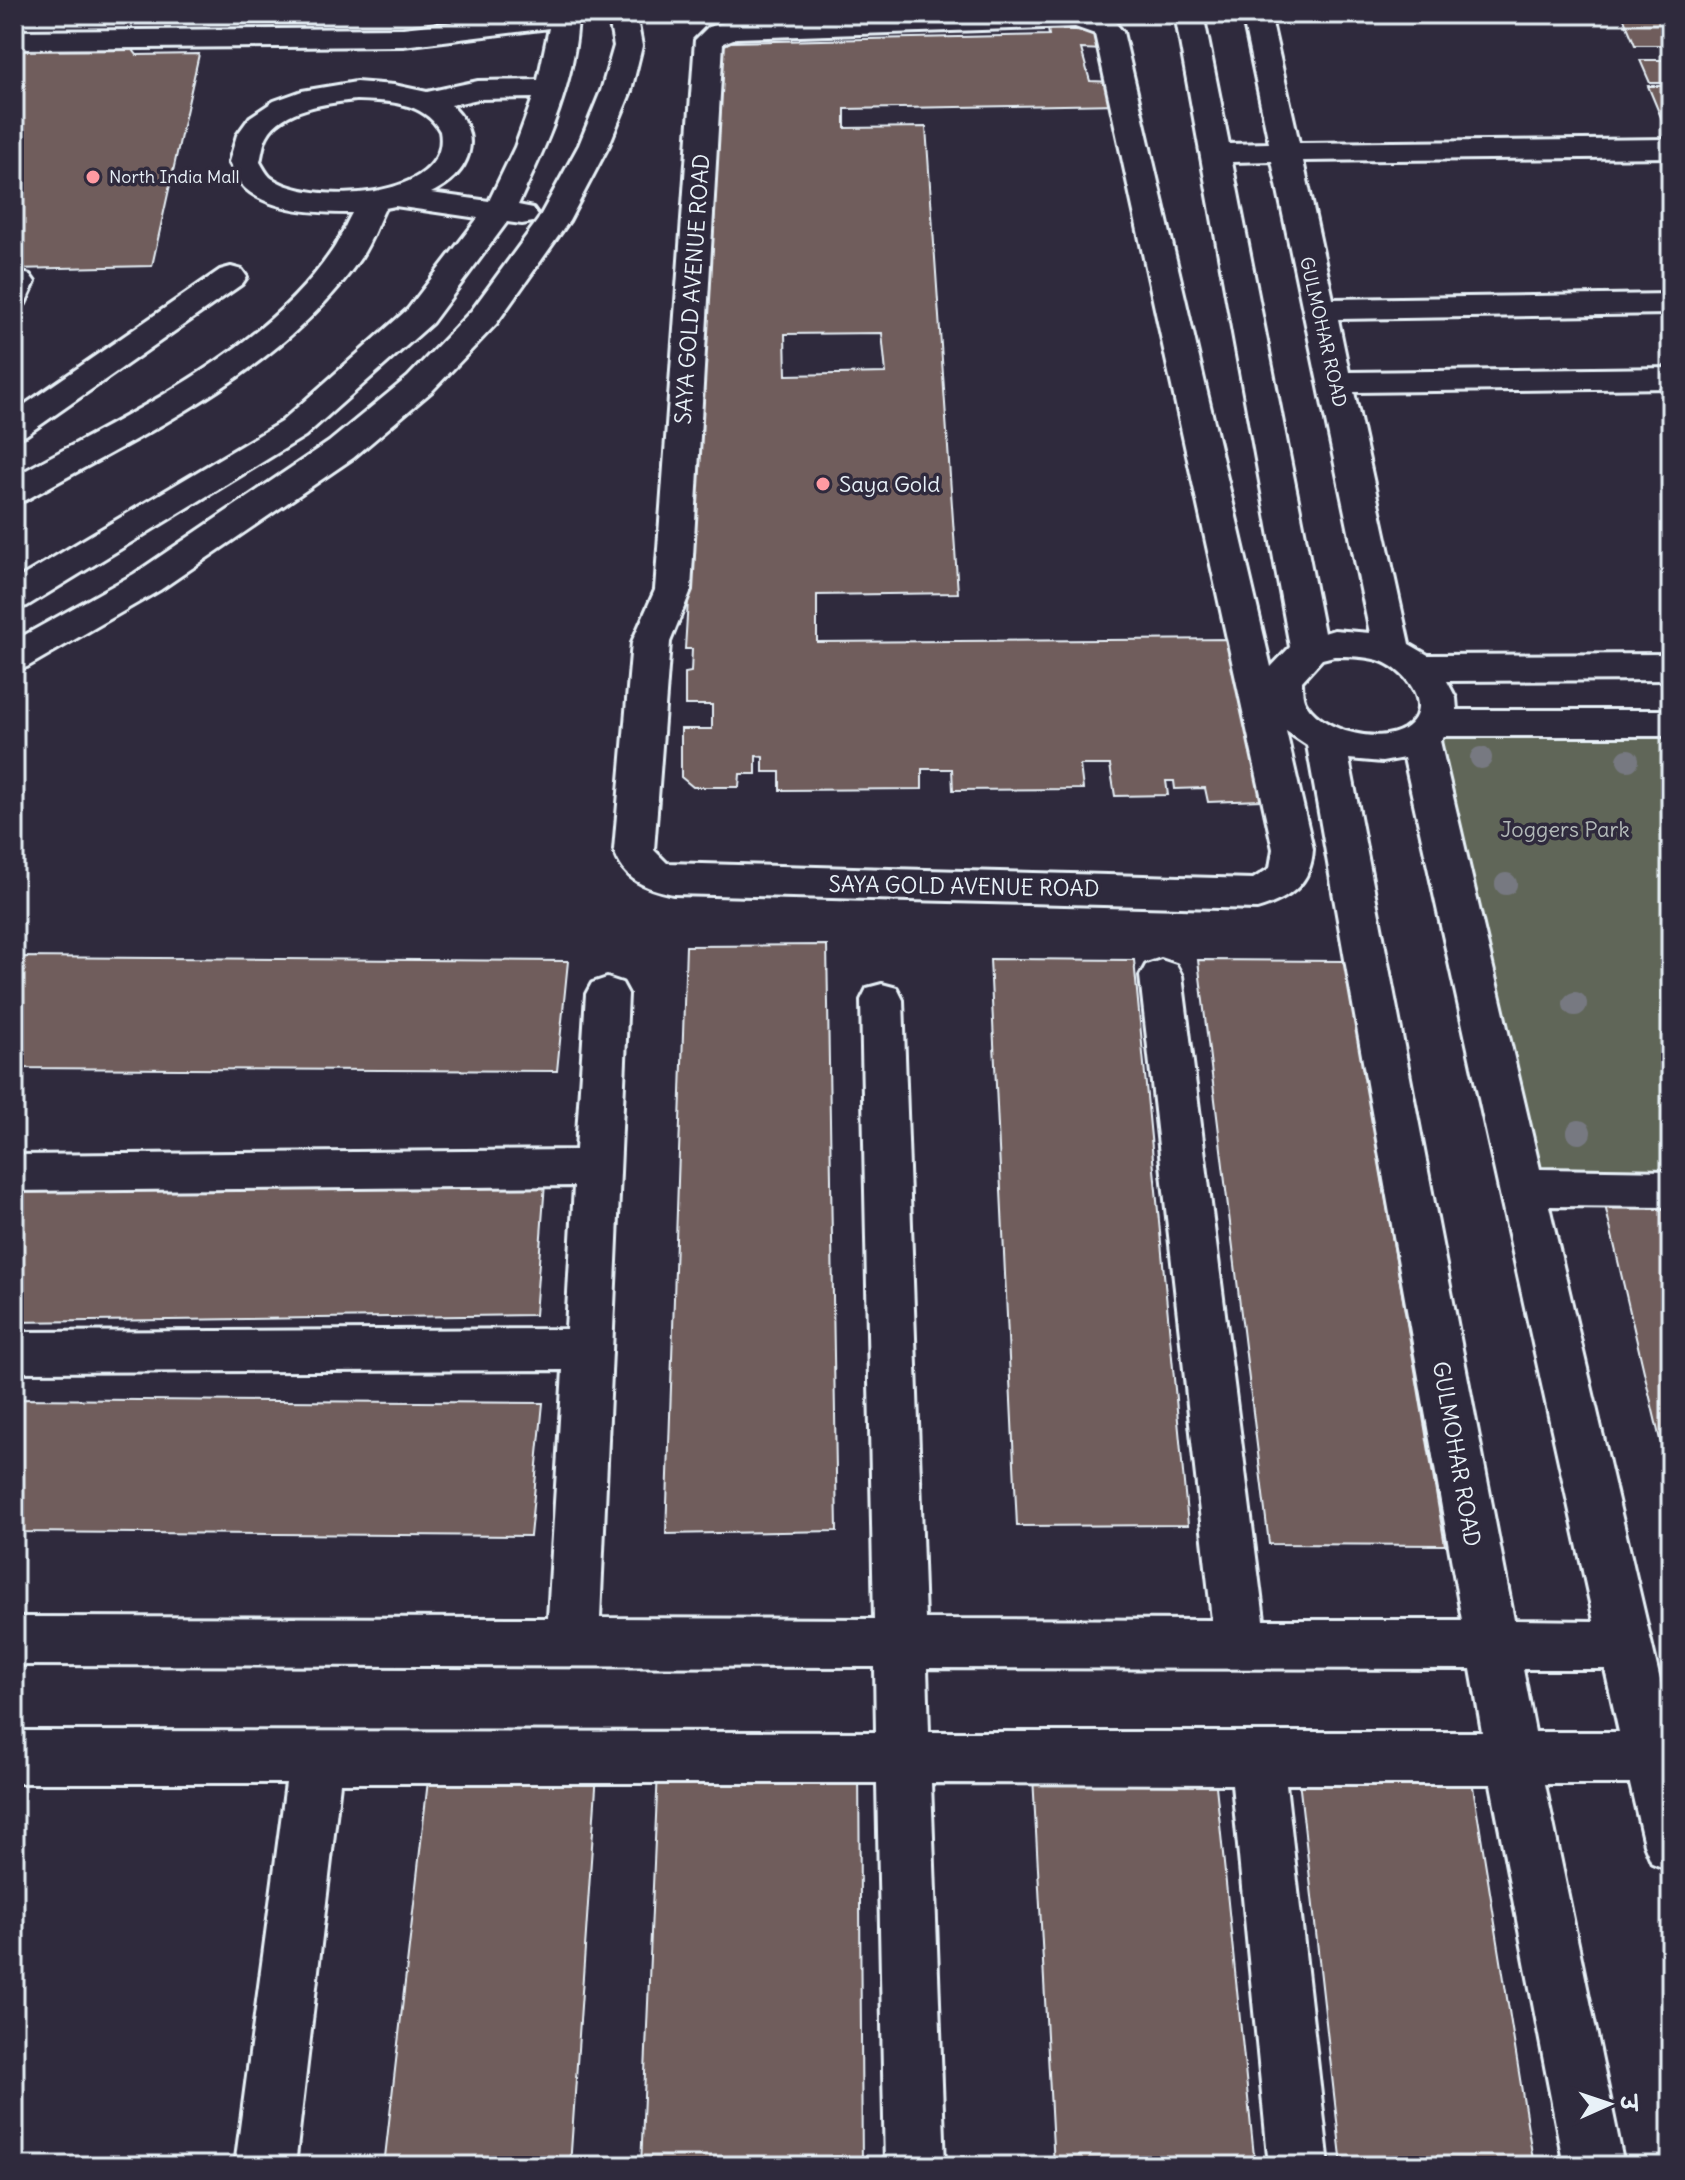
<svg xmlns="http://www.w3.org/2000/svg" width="1685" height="2180" font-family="Delius,'Playpen Sans Deva',sans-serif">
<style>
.green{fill:#606658;stroke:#a4aca8;stroke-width:2}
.building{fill:#6f5d5c;stroke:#e8f1f8;stroke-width:2;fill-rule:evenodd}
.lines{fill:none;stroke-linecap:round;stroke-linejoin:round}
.minor-casing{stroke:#e8f1f8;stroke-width:6}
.minor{fill:#2f2a3d;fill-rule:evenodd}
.tree{fill:#777981}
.poi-dot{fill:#ff9aa2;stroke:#2f2a3d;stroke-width:3}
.labels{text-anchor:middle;stroke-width:7;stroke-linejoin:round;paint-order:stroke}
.far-poi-label{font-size:18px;fill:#e8f1f8;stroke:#2f2a3d;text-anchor:start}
.far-street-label{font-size:18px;fill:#e8f1f8;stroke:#2f2a3d}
.street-label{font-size:22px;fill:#e8f1f8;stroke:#2f2a3d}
.poi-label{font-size:22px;fill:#e8f1f8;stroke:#2f2a3d;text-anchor:start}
.park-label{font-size:22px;fill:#b2b9b8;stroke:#2f2a3d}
</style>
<rect width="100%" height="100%" fill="#2f2a3d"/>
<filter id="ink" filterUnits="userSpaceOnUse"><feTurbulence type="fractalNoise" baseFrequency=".0125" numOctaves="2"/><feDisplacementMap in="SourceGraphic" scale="16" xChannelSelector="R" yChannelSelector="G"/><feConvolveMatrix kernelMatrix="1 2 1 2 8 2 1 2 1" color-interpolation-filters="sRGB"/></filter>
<g filter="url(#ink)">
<polygon class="green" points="1433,723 1671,723 1671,1189 1538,1188"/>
<g class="building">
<polygon points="1622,14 1671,14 1671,45 1635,45"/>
<path d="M 1048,29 L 1099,31 L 1106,50 L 1081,49 L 1090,81 L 1114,82 L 1120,104 L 845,109 L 845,128 L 926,127 L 958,593 L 817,595 L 817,642 L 1236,639 L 1267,788 L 1261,800 L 1208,802 L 1205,788 L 1175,789 L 1174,781 L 1166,781 L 1168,795 L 1115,796 L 1110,765 L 1080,765 L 1083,789 L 953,790 L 952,769 L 922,769 L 922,789 L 780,790 L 780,772 L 763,772 L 763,757 L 756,756 L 756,774 L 740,774 L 739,787 L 693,787 L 681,777 L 681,729 L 712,729 L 712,705 L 685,705 L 685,673 L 691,672 L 692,649 L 685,649 L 722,47 L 730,42 L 1049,35 ZM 882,333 L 886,373 L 786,375 L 785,334 Z"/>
<polygon points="130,46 137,55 199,54 152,266 14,269 14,48"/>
<polygon points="1640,60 1671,60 1671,83 1650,83"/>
<polygon points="1648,86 1671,86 1671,122 1663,122"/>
<polygon points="827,945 837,1531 666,1534 686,946"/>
<polygon points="14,957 568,961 557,1071 14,1068"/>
<polygon points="990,959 1134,960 1188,1525 1017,1526"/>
<polygon points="1198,960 1345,961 1445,1545 1269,1544"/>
<polygon points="545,1183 535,1315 14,1322 14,1190"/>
<polygon points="1604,1201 1671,1201 1671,1487"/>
<polygon points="14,1399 543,1403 530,1536 14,1532"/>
<polygon points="859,1769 862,2166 641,2166 658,1770"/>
<polygon points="1298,1771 1471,1774 1534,2166 1342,2166"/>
<polygon points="429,1772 597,1773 570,2166 384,2166"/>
<polygon points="1033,1776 1215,1776 1255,2166 1054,2166"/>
</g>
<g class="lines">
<defs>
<g id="minor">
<path d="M 525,14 L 578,14 C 576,82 546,145 518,205 L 533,208 L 538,215 L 533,222 L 522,224 L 507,222 L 432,323 L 305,436 L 27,606 L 14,609 L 14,581 L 281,422 L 408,309 L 478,218 L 395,206 L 385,208 C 377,224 371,242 361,257 C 284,371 142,434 26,500 L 14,503 L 14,477 C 122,416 261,356 332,251 C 340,240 345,225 352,213 C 319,213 273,212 246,189 C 239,183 234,170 229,162 L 237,135 L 250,117 L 274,101 L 302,91 L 356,82 L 394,85 L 427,92 L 478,81 L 538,80 L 549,28 L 403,46 L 14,49 L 14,31 L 403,28 ZM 533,98 L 515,147 L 489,201 L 431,193 C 470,174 485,137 451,105 L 478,99 ZM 356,100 C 386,101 424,101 440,131 C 453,200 309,207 270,177 C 266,173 263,167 260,162 C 262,154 263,143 267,136 C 282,108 328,103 356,100 Z"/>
<polygon points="608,14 636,14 642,46 631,91 609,145 569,221 496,324 432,391 353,458 160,590 27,667 14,671 14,641 134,574 329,442 408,377 472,310 538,220 579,145 601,91 614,46"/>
<path d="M 936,14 L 1094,14 L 1113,20 L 1123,32 L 1271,667 L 1290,647 L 1175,14 L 1203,14 L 1229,144 L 1269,143 L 1242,14 L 1270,14 L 1299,143 L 1671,139 L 1671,157 L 1303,161 L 1333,299 L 1671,294 L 1671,314 L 1338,319 L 1349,372 L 1671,368 L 1671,388 L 1354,392 L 1409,644 L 1428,655 L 1671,654 L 1671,680 L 1447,681 L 1456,698 L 1457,710 L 1671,710 L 1671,736 L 1444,736 L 1440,741 L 1540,1169 L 1671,1171 L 1671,1207 L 1549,1206 L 1671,1727 L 1671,1871 L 1652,1863 L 1644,1844 L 1630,1784 L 1545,1784 L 1624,2166 L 1564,2166 L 1491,1784 L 1286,1784 L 1329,2166 L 1269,2166 L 1232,1784 L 931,1783 L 945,2166 L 885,2166 L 877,1783 L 340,1783 L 295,2166 L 235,2166 L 286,1783 L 14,1783 L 14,1731 L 876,1732 L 875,1667 L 14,1665 L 14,1617 L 548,1618 L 563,1370 L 14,1372 L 14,1332 L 566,1329 L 574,1186 L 14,1191 L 14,1155 L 576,1150 L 586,994 L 592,983 L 607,978 L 622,983 L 628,994 L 600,1618 L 874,1619 L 861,1000 L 867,988 L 882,984 L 897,988 L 903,1000 L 925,1619 L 1212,1620 L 1140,976 L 1146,965 L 1161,960 L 1176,965 L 1182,976 L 1264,1620 L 1462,1620 L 1307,745 L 1286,731 L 1313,849 C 1311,885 1289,899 1257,909 L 673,894 C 644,888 624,880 614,850 L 632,642 L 655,590 L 695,40 L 708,27 L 736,20 ZM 1075,27 L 1095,34 L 1273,849 L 1270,868 L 1253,879 L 667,863 L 654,850 L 670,642 L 691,590 L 723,43 L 736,38 ZM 1272,161 L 1370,633 L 1334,630 L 1324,633 L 1232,162 ZM 1334,656 C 1348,656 1364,656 1378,660 C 1405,668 1437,708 1404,729 C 1377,745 1324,731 1307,705 C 1302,699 1302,689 1302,681 L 1322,659 ZM 1404,758 L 1594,1621 L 1514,1620 L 1349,759 L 1382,762 ZM 927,1668 L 1471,1669 L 1482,1732 L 929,1732 ZM 1523,1669 L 1605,1669 L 1619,1732 L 1535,1732 Z"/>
<polygon points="231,267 242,270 247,277 242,284 26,435 14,439 14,412 220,270"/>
<polygon points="19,272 30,275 35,282 25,304 14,307 14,274"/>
</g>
</defs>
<use href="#minor" class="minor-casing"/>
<use href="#minor" class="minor"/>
</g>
<g class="tree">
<circle cx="1481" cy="758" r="11"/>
<circle cx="1628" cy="760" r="11"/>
<circle cx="1506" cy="884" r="11"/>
<circle cx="1575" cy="1004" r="12"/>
<circle cx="1579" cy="1132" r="12"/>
</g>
</g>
<g class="poi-dot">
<circle cx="93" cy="177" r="8"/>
<circle cx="823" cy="484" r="8"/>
</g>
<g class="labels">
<g class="far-poi-label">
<text x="109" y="183">North India Mall</text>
</g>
<g class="far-street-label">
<text transform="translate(1323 332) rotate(77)" y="6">GULMOHAR ROAD</text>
</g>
<g class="street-label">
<text transform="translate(692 289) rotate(-86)" y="8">SAYA GOLD AVENUE ROAD</text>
<text transform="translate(964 886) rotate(1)" y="8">SAYA GOLD AVENUE ROAD</text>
<text transform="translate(1457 1454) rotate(80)" y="8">GULMOHAR ROAD</text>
</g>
<g class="poi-label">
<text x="839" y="492">Saya Gold</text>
</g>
<g class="park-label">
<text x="1565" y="837">Joggers Park</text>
</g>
</g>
<rect width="1685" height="2180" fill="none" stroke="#2f2a3d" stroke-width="48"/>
<rect x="24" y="24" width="1637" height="2132" fill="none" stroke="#e8f1f8" stroke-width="3" filter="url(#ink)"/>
<g transform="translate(1609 2104) rotate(87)" stroke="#2f2a3d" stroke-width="6" paint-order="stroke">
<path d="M0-6L14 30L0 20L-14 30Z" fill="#e8f1f8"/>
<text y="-12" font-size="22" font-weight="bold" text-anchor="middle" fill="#e8f1f8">उ</text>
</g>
</svg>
